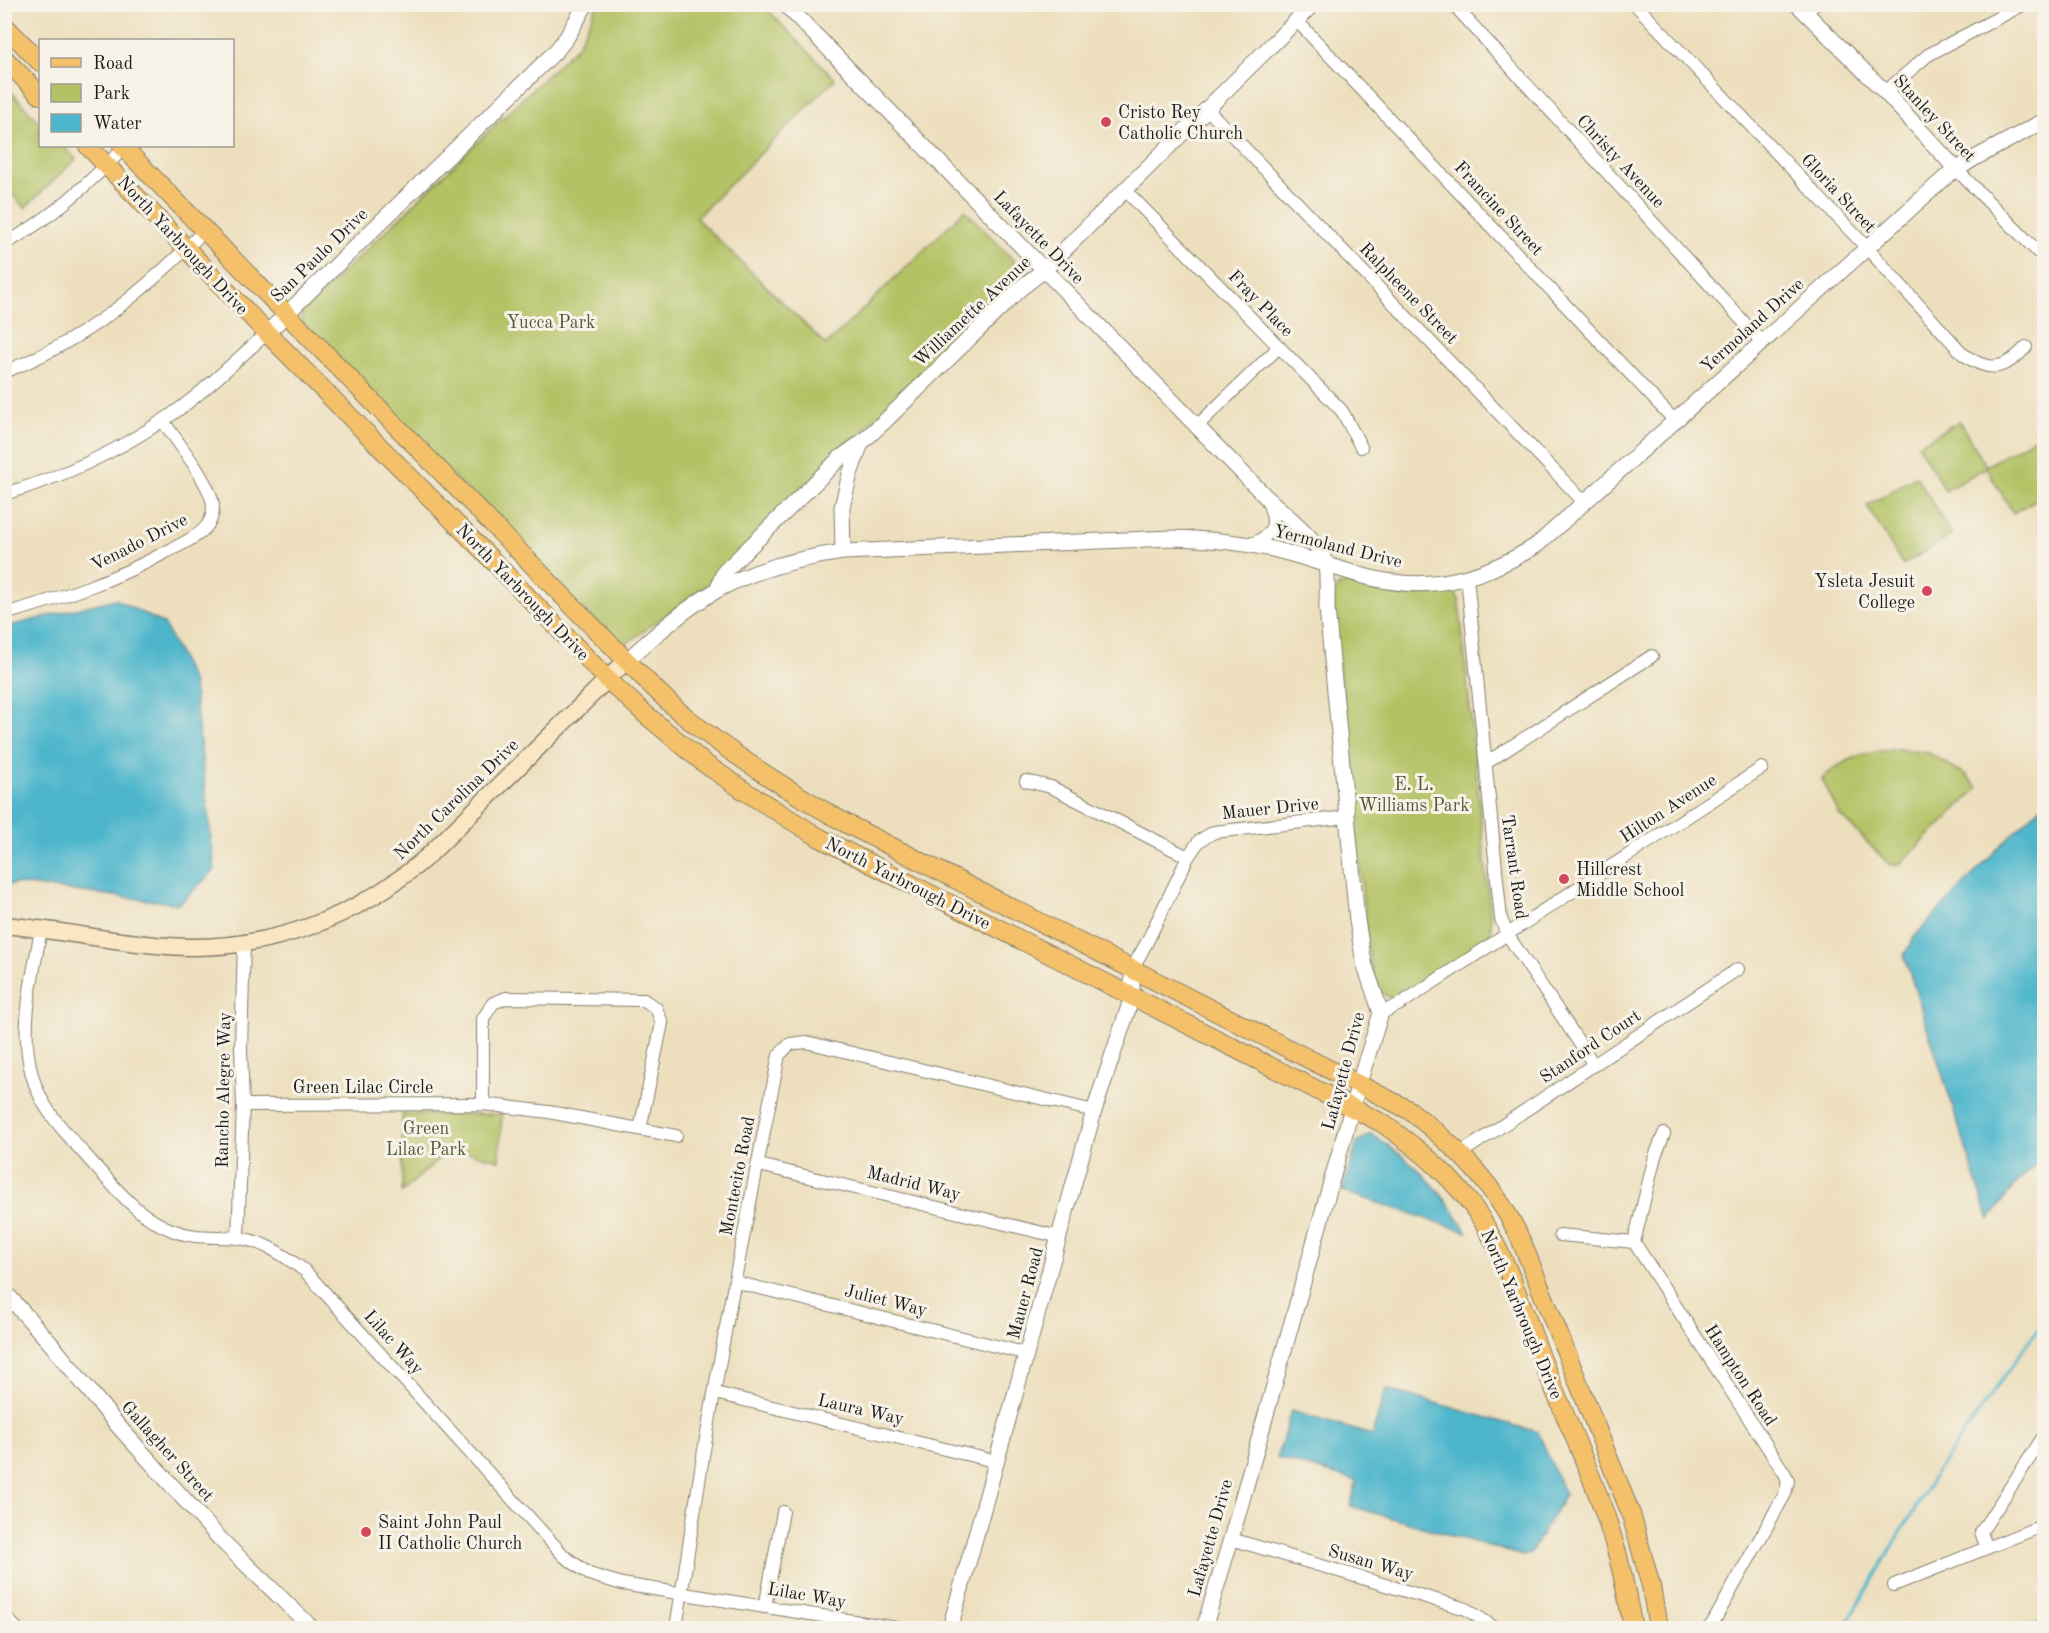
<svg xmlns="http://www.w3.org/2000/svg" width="2049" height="1633" font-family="'Old Standard TT',serif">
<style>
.green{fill:#b3c265;stroke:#686f40;stroke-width:1.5}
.water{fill:#4eb6cc;stroke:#356974;stroke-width:1.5}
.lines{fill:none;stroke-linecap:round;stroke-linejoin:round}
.stream{stroke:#4eb6cc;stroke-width:3}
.minor-casing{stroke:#847e6c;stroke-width:14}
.tertiary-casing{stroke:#847e6c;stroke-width:17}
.secondary-casing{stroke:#847e6c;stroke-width:19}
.primary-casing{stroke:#847e6c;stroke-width:20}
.minor{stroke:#fff;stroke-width:12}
.tertiary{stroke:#fff;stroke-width:15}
.secondary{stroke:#fbe6c3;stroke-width:16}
.primary{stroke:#f4c16a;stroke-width:18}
.poi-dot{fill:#d1495b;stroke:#f7f3e8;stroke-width:2}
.labels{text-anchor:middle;stroke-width:6;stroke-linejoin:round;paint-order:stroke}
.poi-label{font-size:18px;fill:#1c1c1c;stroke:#f7f3e8;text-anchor:start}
.street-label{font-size:18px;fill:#1c1c1c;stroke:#f7f3e8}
.park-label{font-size:18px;fill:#515636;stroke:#f7f3e8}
</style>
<rect width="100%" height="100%" fill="#f7f3e8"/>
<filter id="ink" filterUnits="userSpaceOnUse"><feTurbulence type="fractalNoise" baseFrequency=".0167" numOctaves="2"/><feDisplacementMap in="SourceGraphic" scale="12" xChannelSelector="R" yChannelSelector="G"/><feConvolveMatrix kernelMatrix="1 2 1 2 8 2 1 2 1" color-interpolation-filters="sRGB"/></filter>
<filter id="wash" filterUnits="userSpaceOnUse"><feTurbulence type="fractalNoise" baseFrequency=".008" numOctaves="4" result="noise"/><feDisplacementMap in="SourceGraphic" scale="24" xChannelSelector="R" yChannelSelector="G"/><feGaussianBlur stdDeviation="1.35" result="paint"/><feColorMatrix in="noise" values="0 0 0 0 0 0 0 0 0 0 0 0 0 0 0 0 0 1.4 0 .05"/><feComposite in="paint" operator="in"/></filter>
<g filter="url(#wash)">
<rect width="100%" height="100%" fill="#eddfbd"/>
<g class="green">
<polygon points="597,5 763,5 835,79 696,218 826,345 965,210 1024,271 712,581 627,643 615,642 303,323 301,313 576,47 585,31"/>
<polygon points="5,85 40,123 40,146 63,146 76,159 25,208 11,193 5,199"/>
<polygon points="1959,421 1986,466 2044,432 2044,495 2013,513 1986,467 1945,491 1918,445"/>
<polygon points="1916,476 1952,535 1903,565 1867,506"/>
<path d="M 1348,583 C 1370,591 1397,597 1421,595 C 1430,594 1440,591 1449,592 C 1454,592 1457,595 1459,600 L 1491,920 L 1491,937 L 1394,1000 L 1383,994 L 1373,975 L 1368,948 L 1332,597 L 1338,586 Z"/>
<path d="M 1898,749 L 1929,753 L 1966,775 L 1978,788 L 1899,865 L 1890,865 L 1839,814 L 1822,779 C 1842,758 1870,751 1898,749 Z"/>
<polygon points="402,1114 502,1114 499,1160 451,1148 402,1192"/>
</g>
<g class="water">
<polygon points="115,599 164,624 193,683 215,870 179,904 19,884 5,885 5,627"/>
<polygon points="2044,804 2044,1156 2014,1186 1989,1220 1904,955 1915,936 2003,843"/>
<path d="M 1371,1134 C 1417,1164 1438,1185 1467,1232 L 1342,1191 L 1357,1143 Z"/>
<polygon points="1386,1389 1538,1432 1565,1495 1530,1554 1523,1556 1350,1506 1357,1481 1277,1458 1291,1411 1372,1435"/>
</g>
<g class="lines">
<g class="stream">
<polyline points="1844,1628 1938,1470 2044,1320"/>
<polyline points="2025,1628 2044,1621"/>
</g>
</g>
</g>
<g filter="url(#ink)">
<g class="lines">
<defs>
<g id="minor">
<polyline points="1453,4 1762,342"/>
<path d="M 1635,4 L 1867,248 L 1963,354 C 1989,373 2005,370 2026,347"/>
<polyline points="1806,13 1815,4"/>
<polyline points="1297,21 1675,421"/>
<polyline points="1885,92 1928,55 2024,4"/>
<polyline points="1207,109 1584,502"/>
<polyline points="1956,169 2037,251 2044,256"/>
<polyline points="1125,190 1342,411 1361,447"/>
<path d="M 4,244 C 51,219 89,183 126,146"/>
<path d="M 4,372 C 86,340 143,292 204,231"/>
<polyline points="1197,426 1279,347"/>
<path d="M 4,494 C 59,478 114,453 162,421 C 199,397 233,363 267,333"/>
<path d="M 1251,544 C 1277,534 1277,521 1266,498"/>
<polyline points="1467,577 1501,919 1507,934 1594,1065"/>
<path d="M 4,614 C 61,598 115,580 166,552 C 178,546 192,540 202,531 C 209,525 213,516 213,507 C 213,486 176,440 163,421"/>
<polyline points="1486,763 1652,656"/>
<polyline points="1026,781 1051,787 1188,857"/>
<path d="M 41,929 C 31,988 12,1052 46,1107 C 60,1129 79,1147 96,1167 C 119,1192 140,1218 172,1230 C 193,1239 214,1236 236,1238 C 262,1240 284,1255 305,1271 L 564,1556 L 589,1574 L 622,1584 L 897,1628"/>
<polyline points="1132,969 1147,942 1188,857 1199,841 1214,832 1347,817"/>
<polyline points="1381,1013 1400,1004 1762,768"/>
<polyline points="483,1104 483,1019 493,1003 506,998 644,1000 656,1008 662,1023 640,1129"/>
<polyline points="243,1105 483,1104 549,1112 676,1136"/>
<polyline points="1664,1134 1655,1156 1634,1242 1785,1474 1788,1481 1785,1494 1710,1628"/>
<polyline points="1461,1153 1738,969"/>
<polyline points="759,1165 1060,1237"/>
<polyline points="1560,1235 1634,1242"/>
<polyline points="238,1238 243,1105 241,1049 244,944"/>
<polyline points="735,1282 1028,1354"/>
<polyline points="715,1393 998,1462"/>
<polyline points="1231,1539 1466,1609 1495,1628"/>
<polyline points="1987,1548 1981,1532 2044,1436"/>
<polyline points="1894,1585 2044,1525"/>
<polyline points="765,1607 783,1512"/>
<polyline points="4,1616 16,1628"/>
<polyline points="676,1628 704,1450 729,1310 779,1055 790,1044 806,1042 1094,1111"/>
</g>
<g id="tertiary">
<path d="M 785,4 L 1266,497 C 1283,513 1321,541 1326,565 C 1328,578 1327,594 1327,608 L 1357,920 L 1364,963 L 1381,1013 L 1359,1083 L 1231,1539 L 1204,1628"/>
<polyline points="1797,4 1885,92 1956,169"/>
<polyline points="267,333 556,51 567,37 586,4"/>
<polyline points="843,552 842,507 850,474 861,443"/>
<polyline points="717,590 724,572 766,531 840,458 861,443 885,421 1021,288 1044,270 1313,4"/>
<path d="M 627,660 C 653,637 688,606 719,589 C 758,568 800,558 843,552 L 1171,538 C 1209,539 1246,542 1284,552 C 1315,560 1345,572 1376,579 C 1435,592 1486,577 1537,545 L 1948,175 L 1973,159 L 2044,121"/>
<polyline points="4,1291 52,1345 119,1427 221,1540 312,1628"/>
<polyline points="950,1628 1094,1111 1132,997 1132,969"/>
</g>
<path id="secondary" d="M 4,925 C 59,930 113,942 168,946 C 265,953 357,919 429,855 L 627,660"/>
<g id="primary">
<polyline points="4,25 40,62"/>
<polyline points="4,58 40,95"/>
<path d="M 88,146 L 267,333 L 496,564 L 607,679 L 645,714 L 704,763 L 746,792 L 820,838 L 1382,1123 C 1421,1150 1457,1180 1482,1220 C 1509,1264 1525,1315 1543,1362 C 1568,1425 1599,1487 1617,1553 C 1624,1578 1628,1603 1633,1628"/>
<path d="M 122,146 L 599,633 C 627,660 653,689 682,714 C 733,756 789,791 847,824 L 1409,1110 C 1457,1147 1499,1188 1523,1245 L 1631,1514 L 1651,1586 L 1658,1628"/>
</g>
</defs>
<use href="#minor" class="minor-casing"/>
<use href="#tertiary" class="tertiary-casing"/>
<use href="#secondary" class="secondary-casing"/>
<use href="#primary" class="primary-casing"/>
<use href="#minor" class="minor"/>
<use href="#tertiary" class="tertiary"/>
<use href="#secondary" class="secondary"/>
<use href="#primary" class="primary"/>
</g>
</g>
<g class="poi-dot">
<circle cx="1106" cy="122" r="6"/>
<circle cx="1927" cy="591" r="6"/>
<circle cx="1564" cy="879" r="6"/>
<circle cx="366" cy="1532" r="6"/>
</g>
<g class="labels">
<g class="poi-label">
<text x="1118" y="118">Cristo Rey<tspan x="1118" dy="21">Catholic Church</tspan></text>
<text x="1915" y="587" text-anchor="end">Ysleta Jesuit<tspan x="1915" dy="21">College</tspan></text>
<text x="1576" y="875">Hillcrest<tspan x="1576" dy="21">Middle School</tspan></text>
<text x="378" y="1528">Saint John Paul<tspan x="378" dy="21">II Catholic Church</tspan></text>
</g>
<g class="street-label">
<text transform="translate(1935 118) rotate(47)" y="6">Stanley Street</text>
<text transform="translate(1621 161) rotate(47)" y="6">Christy Avenue</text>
<text transform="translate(1839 193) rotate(47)" y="6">Gloria Street</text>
<text transform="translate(1499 208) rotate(47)" y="6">Francine Street</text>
<text transform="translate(1039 237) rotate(46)" y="6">Lafayette Drive</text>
<text transform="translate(183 245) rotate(47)" y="6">North Yarbrough Drive</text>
<text transform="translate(319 255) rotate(-44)" y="6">San Paulo Drive</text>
<text transform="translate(1409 293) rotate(46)" y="6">Ralpheene Street</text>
<text transform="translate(1261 303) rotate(46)" y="6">Fray Place</text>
<text transform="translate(972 311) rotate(-43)" y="6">Williamette Avenue</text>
<text transform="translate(1752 325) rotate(-42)" y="6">Yermoland Drive</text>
<text transform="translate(139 542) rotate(-27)" y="6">Venado Drive</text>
<text transform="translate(1338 546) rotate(14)" y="6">Yermoland Drive</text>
<text transform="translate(523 592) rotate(46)" y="6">North Yarbrough Drive</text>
<text transform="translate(456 799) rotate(-44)" y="6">North Carolina Drive</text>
<text transform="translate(1270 808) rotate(-6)" y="6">Mauer Drive</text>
<text transform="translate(1668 808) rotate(-33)" y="6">Hilton Avenue</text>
<text transform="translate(1515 867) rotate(82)" y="6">Tarrant Road</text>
<text transform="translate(908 883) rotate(27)" y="6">North Yarbrough Drive</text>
<text transform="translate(1590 1046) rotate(-34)" y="6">Stanford Court</text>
<text transform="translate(1343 1071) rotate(-75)" y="6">Lafayette Drive</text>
<text x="363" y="1093">Green Lilac Circle</text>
<text transform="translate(223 1090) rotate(-89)" y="6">Rancho Alegre Way</text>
<text transform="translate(737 1176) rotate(-79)" y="6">Montecito Road</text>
<text transform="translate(914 1183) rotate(14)" y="6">Madrid Way</text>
<text transform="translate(1025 1293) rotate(-75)" y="6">Mauer Road</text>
<text transform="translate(886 1300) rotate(14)" y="6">Juliet Way</text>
<text transform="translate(1522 1314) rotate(67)" y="6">North Yarbrough Drive</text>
<text transform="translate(394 1342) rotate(48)" y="6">Lilac Way</text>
<text transform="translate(1741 1375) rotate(57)" y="6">Hampton Road</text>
<text transform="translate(861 1409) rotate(13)" y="6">Laura Way</text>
<text transform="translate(168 1451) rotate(48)" y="6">Gallagher Street</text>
<text transform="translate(1210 1538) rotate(-74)" y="6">Lafayette Drive</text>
<text transform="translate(1371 1562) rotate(16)" y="6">Susan Way</text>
<text transform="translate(807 1595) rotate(10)" y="6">Lilac Way</text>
</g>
<g class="park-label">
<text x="551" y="328">Yucca Park</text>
<text x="1414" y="790">E. L.<tspan x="1414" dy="21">Williams Park</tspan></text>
<text x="426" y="1134">Green<tspan x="426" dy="21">Lilac Park</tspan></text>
</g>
</g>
<rect width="2049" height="1633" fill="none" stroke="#f7f3e8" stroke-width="24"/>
<rect x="39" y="39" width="195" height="108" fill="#f7f3e8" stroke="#9f9d96" stroke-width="1.5"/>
<rect x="51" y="58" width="30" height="9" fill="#f4c16a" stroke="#9f9d96" stroke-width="1.5"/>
<text x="93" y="69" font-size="18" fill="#1c1c1c">Road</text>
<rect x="51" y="84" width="30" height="18" fill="#b3c265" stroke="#9f9d96" stroke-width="1.5"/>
<text x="93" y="99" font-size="18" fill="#1c1c1c">Park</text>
<rect x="51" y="114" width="30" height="18" fill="#4eb6cc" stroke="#9f9d96" stroke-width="1.5"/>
<text x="93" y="129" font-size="18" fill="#1c1c1c">Water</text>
</svg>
